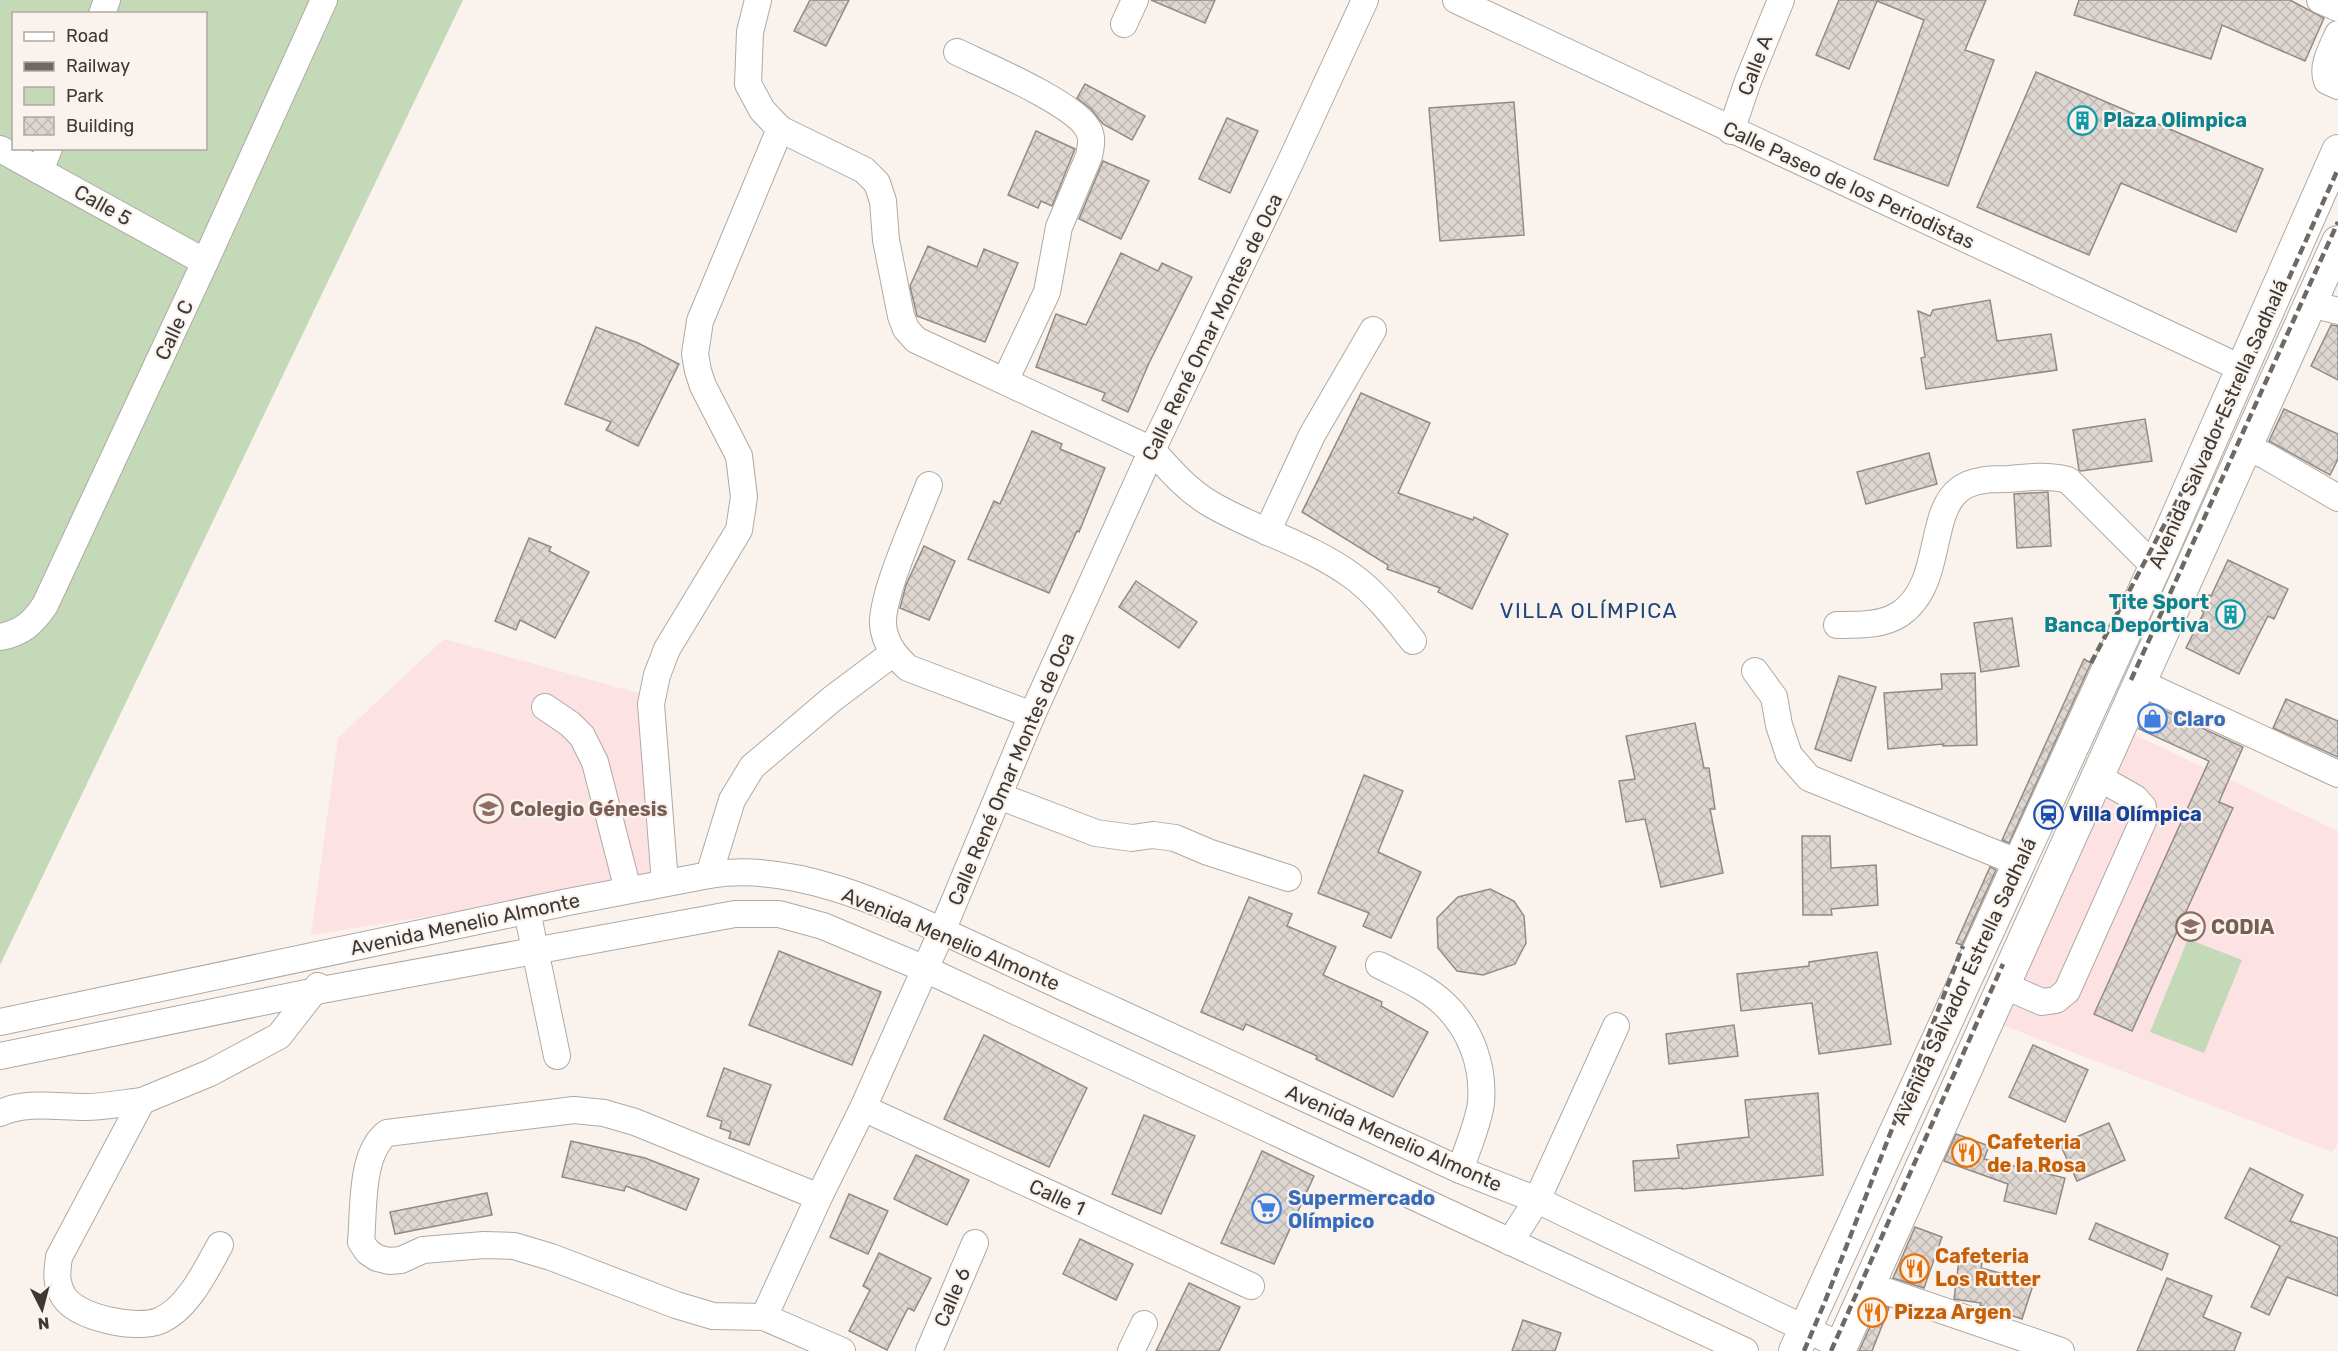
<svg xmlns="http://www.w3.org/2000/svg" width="2338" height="1351" font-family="Rubik,sans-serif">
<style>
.education{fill:#fde2e4}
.green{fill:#c4d9b7;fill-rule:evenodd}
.building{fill:url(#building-cross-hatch);stroke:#928b85;stroke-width:1.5}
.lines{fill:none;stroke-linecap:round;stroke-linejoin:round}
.minor-casing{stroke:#b0a9a3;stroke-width:28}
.major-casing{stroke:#b0a9a3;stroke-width:34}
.minor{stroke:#fff;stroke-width:26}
.major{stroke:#fff;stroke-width:32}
.rail{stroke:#6d6965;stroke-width:4.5;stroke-dasharray:9 4.5;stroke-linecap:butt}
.labels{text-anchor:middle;stroke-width:4.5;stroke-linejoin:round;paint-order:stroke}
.street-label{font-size:20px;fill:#3b3835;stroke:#faf2ec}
.culture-label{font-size:20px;font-weight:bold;fill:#0d838f;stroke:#faf2ec;text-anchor:start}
.shop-label{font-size:20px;font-weight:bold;fill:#366cbe;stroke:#faf2ec;text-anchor:start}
.education-label{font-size:20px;font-weight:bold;fill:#785e54;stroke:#faf2ec;text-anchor:start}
.transit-label{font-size:20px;font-weight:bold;fill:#164399;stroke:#faf2ec;text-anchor:start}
.food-label{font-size:20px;font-weight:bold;fill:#c56008;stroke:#faf2ec;text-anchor:start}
.neighbourhood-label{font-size:21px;letter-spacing:1.5px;fill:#1f467b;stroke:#faf2ec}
</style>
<defs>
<pattern id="building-cross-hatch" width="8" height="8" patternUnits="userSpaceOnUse" patternTransform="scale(1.5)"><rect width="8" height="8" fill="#ded6d0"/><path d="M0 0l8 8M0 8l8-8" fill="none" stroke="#bfb8b3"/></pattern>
</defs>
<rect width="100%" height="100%" fill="#faf2ec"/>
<g class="education">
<polygon points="444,639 649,696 650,881 311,935 338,738"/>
<polygon points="2133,734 2338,831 2338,1143 2332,1152 1997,1023"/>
</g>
<g class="green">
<path d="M 0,0 L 463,0 L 0,965 ZM 14,14 L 206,14 L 206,148 L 14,148 Z"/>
<polygon points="2188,939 2242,960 2204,1053 2150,1032"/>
</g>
<g class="building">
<polygon points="810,0 849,0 826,46 794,31"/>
<polygon points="1151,0 1215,0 1205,23"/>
<polygon points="1839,0 1986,0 1965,50 1994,60 1948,186 1874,159 1924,20 1877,1 1849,69 1816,55"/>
<polygon points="2079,0 2290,0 2324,18 2305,61 2222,25 2211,59 2074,15"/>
<polygon points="2036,72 2263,169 2236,232 2121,183 2089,255 1977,207"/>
<polygon points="1085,84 1145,116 1132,140 1103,124 1091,109 1077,98"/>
<polygon points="1514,102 1524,235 1440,241 1429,108"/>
<polygon points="1227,118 1258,131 1230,193 1199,179"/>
<polygon points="1036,131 1075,149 1052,206 1041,201 1038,208 1008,195"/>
<polygon points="1103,161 1149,181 1121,239 1079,219"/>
<polygon points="928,246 977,267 984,249 1018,263 985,342 917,316 910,286"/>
<polygon points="1121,253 1158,271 1162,263 1192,277 1149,363 1128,412 1102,400 1105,393 1036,367 1056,314 1086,325"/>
<polygon points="1990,300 1997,341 2051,334 2057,370 1926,389 1921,358 1925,357 1918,311 1930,316 1933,310"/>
<polygon points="2331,325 2338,326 2338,380 2311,366"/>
<polygon points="596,327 638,343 679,364 638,446 606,430 611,422 565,404"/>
<polygon points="1361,393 1430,423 1398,493 1473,520 1474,517 1508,534 1472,609 1438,592 1440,588 1387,569 1388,565 1302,512"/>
<polygon points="2284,409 2338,434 2338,459 2330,475 2269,441"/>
<polygon points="2145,419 2152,461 2081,471 2079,470 2073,430"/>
<polygon points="1032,431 1062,444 1060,449 1105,468 1079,532 1077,531 1049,593 968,559 994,501 1000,504"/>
<polygon points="1929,453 1937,484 1866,504 1857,472"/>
<polygon points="2048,492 2051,546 2017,548 2014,494"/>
<polygon points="529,538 551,547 549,551 589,572 555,638 520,620 516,630 495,621"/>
<polygon points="924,546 955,561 929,620 900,608 906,585"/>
<polygon points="2228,560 2288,589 2274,619 2268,616 2239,674 2186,648 2204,612 2202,611 2209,595 2211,596"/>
<polygon points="1136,581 1197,622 1179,648 1119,607"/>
<polygon points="2012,618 2019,666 1981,672 1974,623"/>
<polygon points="2084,659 2091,663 2009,843 2002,840"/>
<polygon points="1975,673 1977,745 1943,746 1943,744 1888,749 1884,693 1942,689 1941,674"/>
<polygon points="1839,676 1876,687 1851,761 1815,749"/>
<polygon points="2286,699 2338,721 2338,757 2273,728"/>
<polygon points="2150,704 2243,747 2219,802 2233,808 2132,1031 2094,1014 2209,761 2139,729"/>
<polygon points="1695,723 1704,768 1709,768 1715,809 1710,809 1723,873 1661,887 1645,819 1626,822 1619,781 1635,779 1626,736"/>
<polygon points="1364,775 1403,791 1378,852 1421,872 1391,938 1363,926 1369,913 1318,893"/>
<polygon points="1802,836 1830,836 1831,868 1876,865 1878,905 1831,909 1832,915 1803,915"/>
<polygon points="1990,867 1996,870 1962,945 1956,943"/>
<polygon points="1490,889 1514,901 1524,916 1526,943 1515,964 1483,975 1457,971 1438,948 1437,918 1458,897"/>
<polygon points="1249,897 1292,914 1287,926 1336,947 1323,975 1382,1002 1381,1006 1428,1032 1393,1097 1316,1059 1317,1056 1246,1024 1243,1030 1201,1012"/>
<polygon points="779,951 881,992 852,1065 749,1025"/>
<polygon points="1877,952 1891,1044 1819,1054 1812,1003 1741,1011 1737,974 1809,966 1809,962"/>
<polygon points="1734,1025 1738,1056 1669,1064 1666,1034"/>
<polygon points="984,1035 1087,1088 1049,1167 944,1119"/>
<polygon points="2033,1045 2088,1070 2065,1122 2009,1097"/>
<polygon points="724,1068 771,1085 749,1145 729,1138 731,1132 720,1128 722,1121 707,1116"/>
<polygon points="1818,1093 1823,1175 1682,1189 1682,1188 1635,1191 1633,1161 1679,1158 1677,1145 1749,1137 1745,1100"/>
<polygon points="1144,1115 1195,1136 1161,1214 1112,1194"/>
<polygon points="2109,1123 2125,1160 2077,1181 2060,1144"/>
<polygon points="1956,1134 1989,1146 1984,1159 2065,1178 2056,1214 2004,1201 2008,1184 1944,1161"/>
<polygon points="571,1141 645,1158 699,1179 686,1210 626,1186 624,1191 562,1177"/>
<polygon points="1262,1151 1314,1176 1274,1264 1221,1243"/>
<polygon points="916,1155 969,1180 947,1225 894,1199"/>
<polygon points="2250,1168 2303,1195 2290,1221 2338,1238 2338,1296 2287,1277 2269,1315 2251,1307 2280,1246 2225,1218"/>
<polygon points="487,1193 492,1215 395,1234 390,1212"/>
<polygon points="849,1194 888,1211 868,1254 830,1237"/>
<polygon points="2096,1223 2168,1254 2162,1270 2089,1239"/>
<polygon points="1915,1227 1942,1237 1924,1288 1893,1278"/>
<polygon points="1080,1239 1133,1264 1116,1300 1063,1274"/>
<polygon points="879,1253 931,1278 914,1311 908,1308 887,1350 849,1331 870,1290 863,1286"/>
<polygon points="1959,1260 1982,1263 1981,1268 2034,1282 2022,1319 1980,1305 1981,1303 1954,1299"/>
<polygon points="2167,1278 2212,1296 2203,1317 2241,1333 2234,1351 2137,1351"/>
<polygon points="1189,1283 1240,1307 1219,1351 1156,1351"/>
<polygon points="1880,1305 1889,1308 1872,1351 1859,1351"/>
<polygon points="1523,1320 1561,1333 1555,1351 1512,1351"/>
</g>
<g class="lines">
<defs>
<g id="minor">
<path d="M 758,0 L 750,32 L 748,84 L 762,110 L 780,129 L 864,170 L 877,183 L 883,201 L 886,240 L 901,316 L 906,329 L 916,340 L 1152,450 C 1169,469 1186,489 1209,503 C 1254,530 1308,544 1351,575 C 1376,593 1394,617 1413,641"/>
<polyline points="1456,0 2243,369"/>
<polyline points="2320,0 2338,8"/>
<polyline points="102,14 107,0"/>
<polyline points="1124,24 1135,0"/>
<path d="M 2338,34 C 2332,48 2321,66 2327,81 L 2338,86"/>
<path d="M 957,52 C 986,66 1074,103 1088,129 C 1093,137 1091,147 1089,156 L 1059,227 L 1047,292 L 1005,381"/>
<polyline points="1731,131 1748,81 1781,0"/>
<polyline points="0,149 205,262"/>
<polyline points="40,171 49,148"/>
<polyline points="2310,304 2338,311"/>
<polyline points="2246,447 2266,456 2338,498"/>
<path d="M 929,485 C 917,517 881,595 883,625 C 885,644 895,656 908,668 L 1032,715"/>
<polyline points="1267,532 1312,435 1373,330"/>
<path d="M 1837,625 C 1857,625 1882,626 1900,614 C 1944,584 1927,513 1960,489 C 1974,479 1992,479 2009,479 C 2029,477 2048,475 2068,480 L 2155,567"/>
<path d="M 0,637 C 22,633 33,623 45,605 L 205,262 L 324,0"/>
<polyline points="1755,671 1774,697 1779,725 1789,755 1809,778 2002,856 2018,864"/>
<polyline points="2139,682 2338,774"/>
<polyline points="545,707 570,724 582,736 595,762 628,890"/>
<polyline points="999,796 1096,833 1132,838 1153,835 1175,838 1208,852 1288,878"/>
<polyline points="709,875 732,800 752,767 832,699 892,654"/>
<polyline points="665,883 651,704 657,675 667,649 739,530 744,497 739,456 703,386 698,371 695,354 700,321 780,129"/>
<polyline points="527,911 557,1056"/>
<path d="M 1379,965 C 1400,976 1425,986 1443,1003 C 1471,1029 1484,1066 1481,1103 C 1478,1125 1467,1149 1460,1170"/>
<polyline points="2003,985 2042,1002 2056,1000 2067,991 2143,821 2143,807 2135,798 2096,776"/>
<path d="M 0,1022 L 568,902 L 709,875 C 799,860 898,911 977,947 C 1024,969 1071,991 1118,1012 C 1232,1065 1346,1118 1460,1170 L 1537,1200 L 1841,1346 L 1843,1351"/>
<polyline points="0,1056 316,991 735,914 779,914 823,926 925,969 1745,1351"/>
<polyline points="863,1108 1251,1286"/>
<path d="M 0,1113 C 27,1101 56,1107 85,1107 C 104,1107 124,1103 142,1101"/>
<path d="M 819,1197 L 635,1122 L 604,1113 L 574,1110 L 387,1133 C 360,1153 364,1210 361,1242 L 368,1252 L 377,1258 L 389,1261 L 401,1260 L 423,1250 L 484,1245 L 514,1246 L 551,1257 L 676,1305 L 713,1316 L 764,1317 L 819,1197 L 863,1108 L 942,931 L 1032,715 L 1152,450 L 1290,163 L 1365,0"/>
<polyline points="1510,1242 1537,1200 1616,1026"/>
<path d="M 220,1245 C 206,1270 188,1309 159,1321 C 136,1330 78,1318 64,1297 C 55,1283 57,1272 59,1257 L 142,1101 L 210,1073 L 279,1036 L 318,986"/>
<polyline points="1868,1285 2061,1351"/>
<polyline points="764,1317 842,1351"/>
<polyline points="929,1351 975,1243"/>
<polyline points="1131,1351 1144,1324"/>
</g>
<g id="major">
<polyline points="1795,1351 2155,567 2338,151"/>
<polyline points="1839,1351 2338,242"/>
</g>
</defs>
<use href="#minor" class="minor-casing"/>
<use href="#major" class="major-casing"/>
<use href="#minor" class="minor"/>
<use href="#major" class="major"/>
<g class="rail">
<polyline points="2091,663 2254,356 2338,169"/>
<polyline points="2131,680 2338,222"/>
<polyline points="1804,1351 1824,1304 1963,946"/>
<polyline points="1831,1351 2003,964"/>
</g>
</g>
<defs>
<symbol id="building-ring" viewBox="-11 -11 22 22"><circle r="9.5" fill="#faf2ec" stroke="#0f9aa8" stroke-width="1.5"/><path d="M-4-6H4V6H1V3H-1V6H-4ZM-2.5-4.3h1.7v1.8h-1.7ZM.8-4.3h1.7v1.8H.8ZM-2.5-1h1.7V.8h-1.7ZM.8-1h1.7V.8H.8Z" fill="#0f9aa8"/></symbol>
<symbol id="shop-ring" viewBox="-11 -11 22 22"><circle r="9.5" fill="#faf2ec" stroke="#3f7fe0" stroke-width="1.5"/><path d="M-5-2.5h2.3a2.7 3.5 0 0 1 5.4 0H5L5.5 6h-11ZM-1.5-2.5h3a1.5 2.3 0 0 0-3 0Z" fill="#3f7fe0"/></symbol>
<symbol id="university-ring" viewBox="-11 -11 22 22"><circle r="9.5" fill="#faf2ec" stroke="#8d6e63" stroke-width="1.5"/><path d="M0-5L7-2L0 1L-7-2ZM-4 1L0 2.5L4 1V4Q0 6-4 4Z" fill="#8d6e63"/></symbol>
<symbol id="station-ring" viewBox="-11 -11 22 22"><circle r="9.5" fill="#faf2ec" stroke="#1a4fb4" stroke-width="1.5"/><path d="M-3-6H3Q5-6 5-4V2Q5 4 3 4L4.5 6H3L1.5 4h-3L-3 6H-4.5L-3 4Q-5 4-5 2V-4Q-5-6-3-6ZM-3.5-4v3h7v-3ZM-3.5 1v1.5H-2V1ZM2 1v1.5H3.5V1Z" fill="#1a4fb4"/></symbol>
<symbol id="school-ring" viewBox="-11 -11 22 22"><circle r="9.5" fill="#faf2ec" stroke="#8d6e63" stroke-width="1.5"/><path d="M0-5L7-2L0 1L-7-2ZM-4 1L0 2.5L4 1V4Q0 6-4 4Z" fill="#8d6e63"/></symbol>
<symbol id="restaurant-ring" viewBox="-11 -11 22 22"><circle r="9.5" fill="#faf2ec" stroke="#e8710a" stroke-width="1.5"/><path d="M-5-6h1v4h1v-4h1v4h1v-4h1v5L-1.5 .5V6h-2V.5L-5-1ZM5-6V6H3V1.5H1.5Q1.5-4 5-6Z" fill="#e8710a"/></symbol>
<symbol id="supermarket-ring" viewBox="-11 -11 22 22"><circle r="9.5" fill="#faf2ec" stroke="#3f7fe0" stroke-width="1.5"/><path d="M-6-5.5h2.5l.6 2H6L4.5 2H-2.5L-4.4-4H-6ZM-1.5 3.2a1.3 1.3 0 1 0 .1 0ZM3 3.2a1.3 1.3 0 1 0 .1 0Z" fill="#3f7fe0"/></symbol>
</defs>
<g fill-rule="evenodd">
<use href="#building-ring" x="2066" y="104" width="33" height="33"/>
<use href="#building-ring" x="2214" y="598" width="33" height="33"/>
<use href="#shop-ring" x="2136" y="702" width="33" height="33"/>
<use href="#university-ring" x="472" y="792" width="33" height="33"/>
<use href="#station-ring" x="2032" y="798" width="33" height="33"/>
<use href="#school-ring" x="2174" y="910" width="33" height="33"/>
<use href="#restaurant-ring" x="1950" y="1136" width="33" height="33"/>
<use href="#supermarket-ring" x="1250" y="1192" width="33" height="33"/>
<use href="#restaurant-ring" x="1898" y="1252" width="33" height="33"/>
<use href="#restaurant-ring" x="1856" y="1296" width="33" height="33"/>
</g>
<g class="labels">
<g class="street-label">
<text transform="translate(1755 65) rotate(-69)" y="7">Calle A</text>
<text transform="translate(1849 185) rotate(25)" y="7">Calle Paseo de los Periodistas</text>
<text transform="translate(103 205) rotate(29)" y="7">Calle 5</text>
<text transform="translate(1212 327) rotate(-64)" y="7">Calle René Omar Montes de Oca</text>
<text transform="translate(174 330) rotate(-65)" y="7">Calle C</text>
<text transform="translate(2218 424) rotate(-66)" y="7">Avenida Salvador Estrella Sadhalá</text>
<text transform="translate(1011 769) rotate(-67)" y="7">Calle René Omar Montes de Oca</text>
<text transform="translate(465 924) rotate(-12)" y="7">Avenida Menelio Almonte</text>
<text transform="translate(951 939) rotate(23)" y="7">Avenida Menelio Almonte</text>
<text transform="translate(1964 981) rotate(-65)" y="7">Avenida Salvador Estrella Sadhalá</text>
<text transform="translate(1394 1138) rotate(24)" y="7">Avenida Menelio Almonte</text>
<text transform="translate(1057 1197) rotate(25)" y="7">Calle 1</text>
<text transform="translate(952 1297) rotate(-67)" y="7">Calle 6</text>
</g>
<g class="culture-label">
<text x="2103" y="127">Plaza Olimpica</text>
<text x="2209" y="609" text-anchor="end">Tite Sport<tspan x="2209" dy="23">Banca Deportiva</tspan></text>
</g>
<g class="shop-label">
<text x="2173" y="726">Claro</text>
<text x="1288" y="1205">Supermercado<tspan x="1288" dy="23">Olímpico</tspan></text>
</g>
<g class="education-label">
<text x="510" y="816">Colegio Génesis</text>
<text x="2211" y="934">CODIA</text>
</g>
<g class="transit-label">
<text x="2069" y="821">Villa Olímpica</text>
</g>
<g class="food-label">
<text x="1987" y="1149">Cafeteria<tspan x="1987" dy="23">de la Rosa</tspan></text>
<text x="1935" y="1263">Cafeteria<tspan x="1935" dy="23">Los Rutter</tspan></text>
<text x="1894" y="1319">Pizza Argen</text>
</g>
<g class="neighbourhood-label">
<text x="1589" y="618">VILLA OLÍMPICA</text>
</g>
</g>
<rect x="12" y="12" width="195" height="138" fill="#faf2ec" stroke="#aea8a3" stroke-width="1.5"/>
<rect x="24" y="32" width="30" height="9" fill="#ffffff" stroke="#aea8a3" stroke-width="1.5"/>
<text x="66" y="42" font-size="18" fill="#3b3835">Road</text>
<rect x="24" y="62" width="30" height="9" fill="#6d6965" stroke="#aea8a3" stroke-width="1.5"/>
<text x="66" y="72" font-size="18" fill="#3b3835">Railway</text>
<rect x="24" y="87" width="30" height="18" fill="#c4d9b7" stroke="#aea8a3" stroke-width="1.5"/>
<text x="66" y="102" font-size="18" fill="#3b3835">Park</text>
<rect x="24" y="117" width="30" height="18" fill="url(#building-cross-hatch)" stroke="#aea8a3" stroke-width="1.5"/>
<text x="66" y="132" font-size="18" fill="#3b3835">Building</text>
<g transform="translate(42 1309) rotate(174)" stroke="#faf2ec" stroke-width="4.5" paint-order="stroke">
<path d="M0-4.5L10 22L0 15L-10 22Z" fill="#3b3835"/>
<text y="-9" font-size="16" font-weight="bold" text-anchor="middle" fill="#3b3835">N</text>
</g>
</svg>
